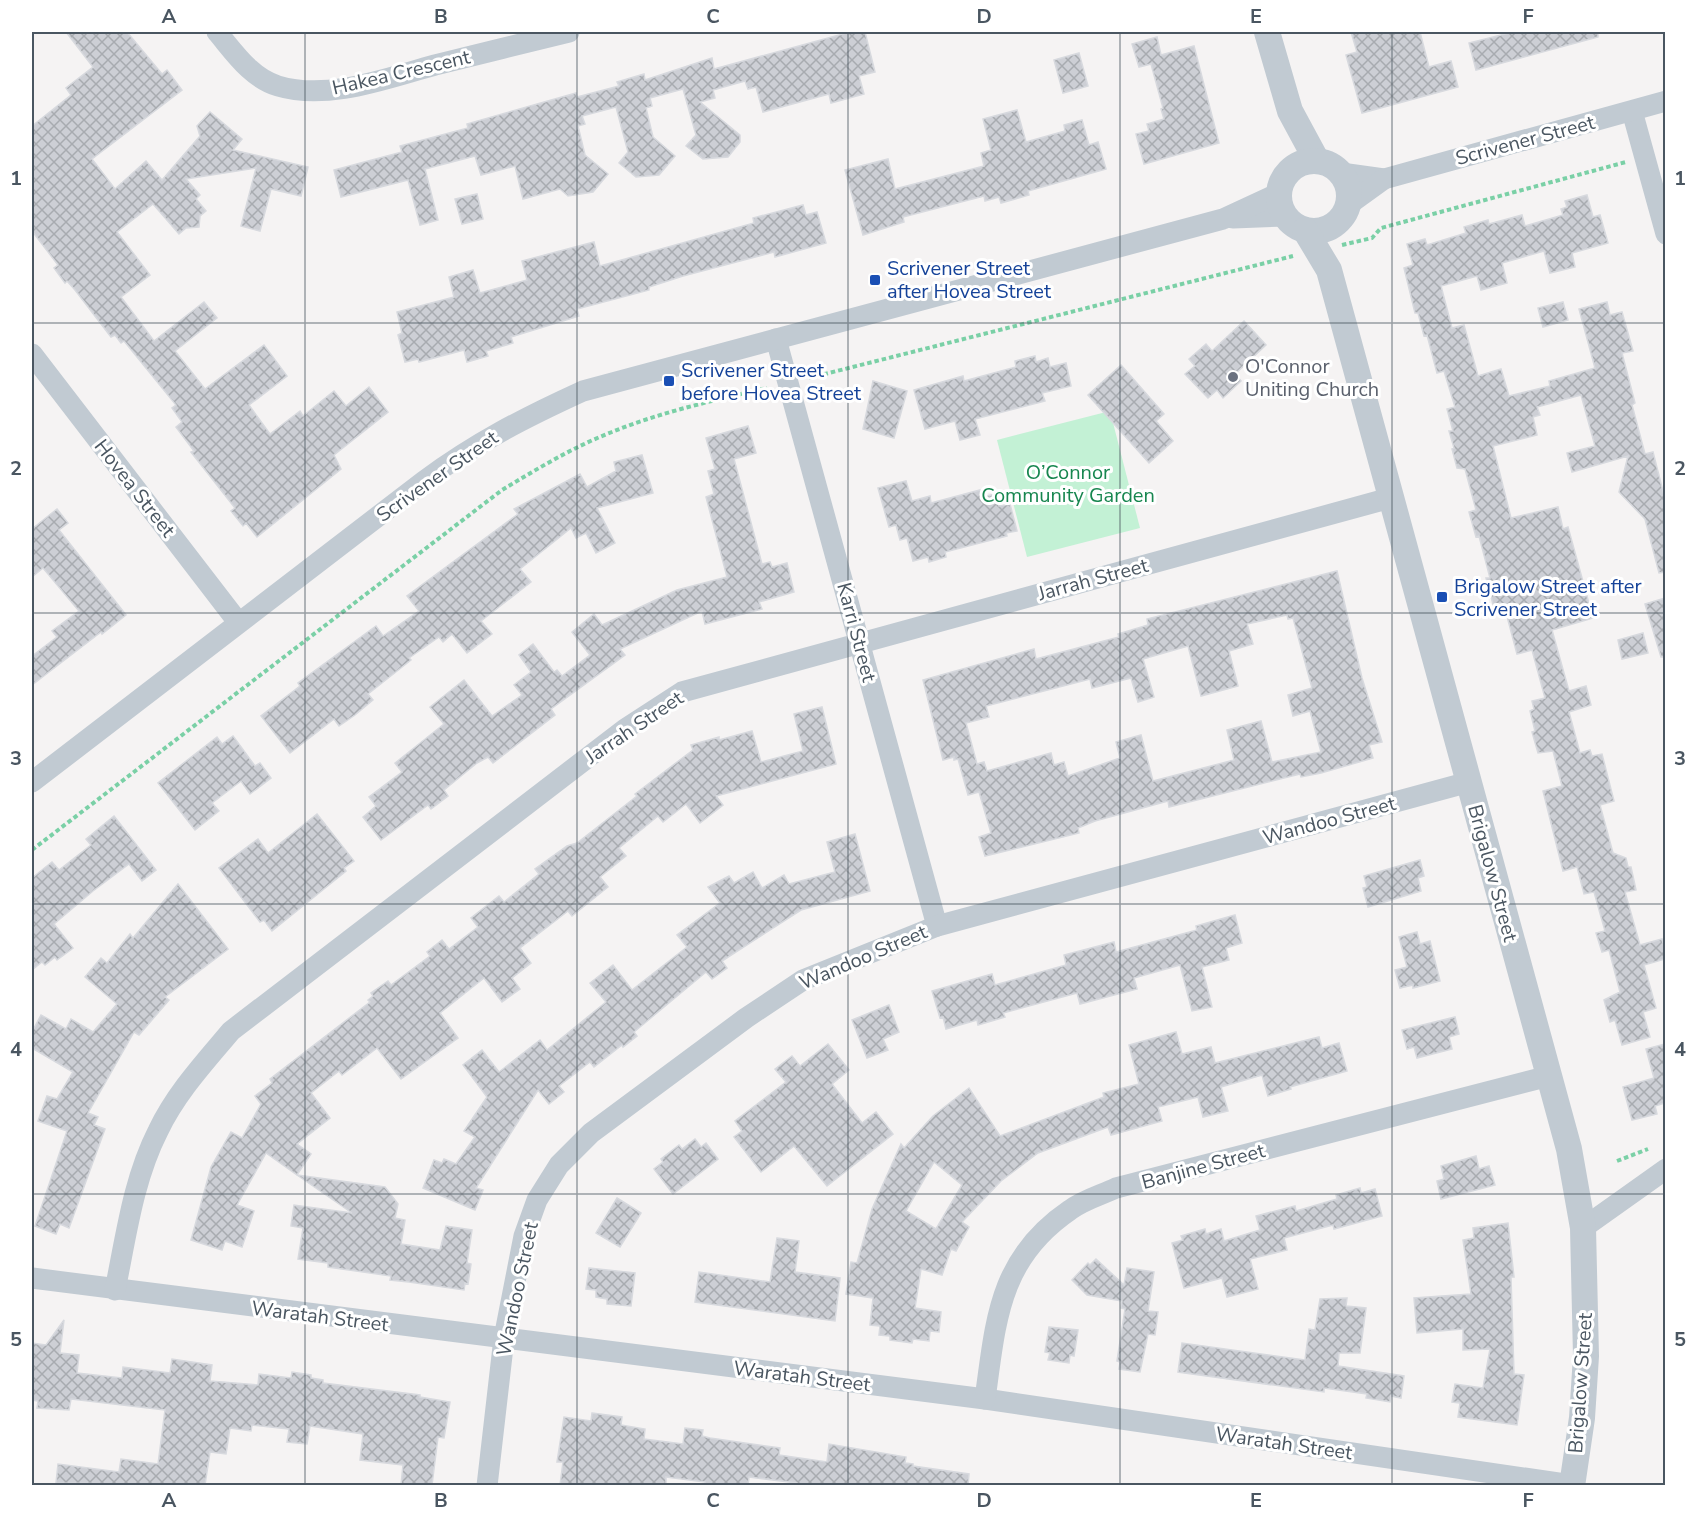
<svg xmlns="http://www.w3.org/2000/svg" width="1697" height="1517" font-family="'Nunito Sans',sans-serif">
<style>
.green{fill:#c3f1d5}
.building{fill:url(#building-cross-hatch);stroke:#d7d9de;stroke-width:1.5;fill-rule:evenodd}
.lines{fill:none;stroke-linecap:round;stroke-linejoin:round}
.path{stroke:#7ad0a6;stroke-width:4;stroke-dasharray:4.5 3;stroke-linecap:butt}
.minor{stroke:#c1cad2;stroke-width:21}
.tertiary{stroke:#c1cad2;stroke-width:26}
.grid{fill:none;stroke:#4a5661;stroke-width:1.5;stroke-opacity:0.55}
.transit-dot{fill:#1a4fb4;stroke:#fff;stroke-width:2}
.worship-dot{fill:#6b7280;stroke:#fff;stroke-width:2}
.labels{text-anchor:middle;stroke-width:6;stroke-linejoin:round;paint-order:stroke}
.street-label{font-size:20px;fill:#4a5661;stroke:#fff}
.transit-label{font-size:20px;fill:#164399;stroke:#fff;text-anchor:start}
.worship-label{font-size:20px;fill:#5b616d;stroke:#fff;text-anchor:start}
.park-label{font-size:20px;fill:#17864f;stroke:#fff}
.neatline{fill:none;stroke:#4a5661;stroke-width:2}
.grid-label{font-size:20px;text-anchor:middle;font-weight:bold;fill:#4a5661}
</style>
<defs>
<pattern id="building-cross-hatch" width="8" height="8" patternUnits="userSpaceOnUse" patternTransform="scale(1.5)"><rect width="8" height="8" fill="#cdcfd5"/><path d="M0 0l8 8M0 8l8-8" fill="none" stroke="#a8abb0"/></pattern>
</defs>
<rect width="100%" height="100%" fill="#f5f3f3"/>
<polygon class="green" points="1110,411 1140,528 1027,557 997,440"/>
<g class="building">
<polygon points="66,32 127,32 162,74 167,70 182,90 92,159 115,189 146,161 162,180 200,136 197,126 210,112 242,139 233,150 308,167 301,196 271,189 260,231 241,226 256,168 186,179 200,195 196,199 206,211 200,216 199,227 186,228 179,234 153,204 117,232 150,275 121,297 154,341 204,302 217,318 175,351 205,389 264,345 287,376 249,405 270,434 300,411 303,416 334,391 346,406 369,387 388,412 334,455 341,469 257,537 246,523 243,526 231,511 235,508 191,452 194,451 176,427 182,422 172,408 176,405 124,341 121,343 115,335 111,337 75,290 67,281 65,283 54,268 58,265 32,231 32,126 71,95 66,88 93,67"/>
<polygon points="850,32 865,32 875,72 859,76 864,94 831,103 829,94 763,112 756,87 748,89 745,81 713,90 715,98 700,102 740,135 740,142 728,157 703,159 686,146 696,135 683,89 650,98 652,106 646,108 653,137 675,156 659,175 636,177 619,163 628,152 616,107 582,116 585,124 578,126 585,155 608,174 593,192 568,196 560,189 523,199 515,166 481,175 475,156 425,169 438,220 420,225 408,180 341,197 334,170 402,152 400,146 468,128 467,124 576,93 577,97 619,86 617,82 644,74 645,80 712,58 714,69"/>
<polygon points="1351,32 1420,32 1429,67 1451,61 1458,87 1362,113 1346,55 1357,52"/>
<polygon points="1513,32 1598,32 1598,37 1476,70 1469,43"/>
<polygon points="1157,37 1161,55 1194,46 1219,143 1144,164 1136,134 1149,131 1147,124 1164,119 1161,109 1163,108 1151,64 1139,67 1132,44"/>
<polygon points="1079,53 1088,86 1063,93 1054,60"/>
<polygon points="1017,110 1026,142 1065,131 1064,125 1082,120 1089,145 1098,142 1106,169 1028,191 1029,195 1001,203 999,197 985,201 984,196 903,217 904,222 863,235 845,170 888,159 895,189 984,166 981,153 991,150 983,119"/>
<polygon points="477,194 483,219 462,224 455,199"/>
<polygon points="1587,195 1593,217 1600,215 1608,243 1572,253 1575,267 1550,273 1544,251 1502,263 1507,283 1481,290 1477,276 1441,286 1452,328 1464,325 1478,376 1501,369 1509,396 1550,386 1549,381 1595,368 1579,309 1607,302 1610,315 1622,312 1633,351 1622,353 1635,403 1632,405 1645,454 1653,452 1665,499 1665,572 1659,573 1645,519 1619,492 1628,456 1572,472 1567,453 1595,446 1581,395 1537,407 1540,415 1533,417 1537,435 1493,446 1511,518 1558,507 1563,529 1568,527 1593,618 1552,630 1569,691 1586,686 1591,705 1569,712 1580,753 1590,750 1592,756 1602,754 1614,801 1600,805 1613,853 1626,858 1628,867 1631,867 1636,890 1625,892 1640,945 1662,939 1665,951 1665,959 1644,965 1656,1008 1643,1012 1650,1037 1622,1045 1615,1020 1610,1022 1604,1000 1620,992 1609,950 1602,952 1596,933 1605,931 1594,892 1584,894 1577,867 1563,871 1543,791 1562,786 1553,751 1538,753 1532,732 1535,731 1530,711 1534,709 1532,701 1545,698 1532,650 1517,654 1504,605 1494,608 1486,578 1490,578 1479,536 1476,537 1469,512 1476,510 1465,469 1457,468 1452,449 1454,448 1449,431 1453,431 1447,409 1455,407 1444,371 1437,373 1427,335 1424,336 1418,313 1415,313 1404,268 1413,265 1407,244 1425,239 1427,245 1466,233 1464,227 1488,220 1489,224 1522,215 1525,226 1563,215 1561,209 1567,207 1565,201"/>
<polygon points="803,205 806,215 817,212 826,243 775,257 774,252 683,276 649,287 649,290 577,309 579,316 511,337 513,343 486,351 488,356 467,362 464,350 419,362 418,359 405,362 398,335 402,333 397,312 454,297 449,277 473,270 480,293 527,280 522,261 594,242 600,266 754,223 753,218"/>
<polygon points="1563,302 1568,320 1543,327 1538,308"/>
<polygon points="1244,321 1266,345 1235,374 1241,381 1223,398 1217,390 1208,398 1185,374 1195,366 1189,359 1206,344 1212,351"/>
<polygon points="1035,356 1036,362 1048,358 1050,367 1066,363 1071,386 1042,393 1045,401 975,419 980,435 960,440 955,421 925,429 914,390 963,376 964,381 1016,367 1015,361"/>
<polygon points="1121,365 1164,414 1156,421 1173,441 1149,463 1088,395"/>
<polygon points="873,381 907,391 894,438 863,429"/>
<polygon points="748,426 756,453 734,459 762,564 770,562 772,567 787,563 794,592 759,602 762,609 705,624 702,611 620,649 625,655 551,709 555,715 493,763 488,757 477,763 444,790 448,796 431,809 428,805 381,840 363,817 376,806 369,797 402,772 395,763 444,724 430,707 464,680 492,716 522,695 514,685 531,672 519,655 533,644 554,672 557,670 562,676 590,655 572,632 594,614 602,625 677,590 727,577 706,497 714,494 708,471 715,469 706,438"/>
<polygon points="642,455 653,493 597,508 615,543 596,553 586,533 576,538 571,528 520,569 531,582 481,621 492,634 467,653 452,634 443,642 439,637 409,658 411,660 368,694 373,700 355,715 339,726 334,719 290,753 261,716 300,686 298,683 376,626 383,636 419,611 407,596 518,514 514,509 580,474 587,487 616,471 614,462"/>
<polygon points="906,481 912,501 930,496 931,503 980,490 982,497 996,494 999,506 1010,504 1017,531 1006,533 1007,536 945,552 946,557 929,562 928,557 913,561 907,538 900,540 896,525 889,527 878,488"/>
<polygon points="57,509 68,523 59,530 126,615 102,634 101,632 32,685 32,656 57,637 52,631 79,611 43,568 32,577 32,529"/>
<path d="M 1337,571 L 1362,678 L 1382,742 L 1369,745 L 1373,758 L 1321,773 L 1301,777 L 1300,774 L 1169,807 L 1168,801 L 1095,821 L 1078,828 L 1079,833 L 985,856 L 979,837 L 991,833 L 979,792 L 968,795 L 958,759 L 954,760 L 954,757 L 943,760 L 923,680 L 1034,649 L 1036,659 L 1119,637 L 1118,634 L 1148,625 L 1147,619 ZM 1287,615 L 1288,619 L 1293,618 L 1312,688 L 1288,695 L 1293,716 L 1310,711 L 1321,752 L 1272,762 L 1261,721 L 1227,730 L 1234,760 L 1153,781 L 1141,735 L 1116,742 L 1120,758 L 1068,776 L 1064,762 L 1054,765 L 1051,753 L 987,771 L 984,762 L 977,764 L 966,723 L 989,717 L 986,706 L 1090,679 L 1092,688 L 1131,678 L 1138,702 L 1154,697 L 1143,659 L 1188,646 L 1201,696 L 1238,686 L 1229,651 L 1253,644 L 1247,624 Z"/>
<polygon points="1665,598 1665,657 1661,657 1645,604"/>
<polygon points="1643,633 1648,653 1622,659 1618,640"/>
<polygon points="822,707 836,764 716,796 723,805 700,823 686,804 663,822 658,816 619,848 626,856 600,877 608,887 572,916 568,911 520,948 531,963 512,978 520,989 502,1002 484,978 440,1013 458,1038 401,1079 377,1048 342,1075 339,1071 311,1093 330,1118 297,1144 311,1154 297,1175 266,1153 237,1205 254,1211 242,1247 225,1241 222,1250 191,1240 211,1167 231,1132 242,1138 261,1104 255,1096 272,1083 270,1079 370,1002 368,1000 373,996 371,993 388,981 391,985 430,956 427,952 442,940 449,949 478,927 471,918 499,896 504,902 539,874 535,869 567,846 577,843 637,796 635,794 693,750 691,745 719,737 719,740 752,731 761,762 803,751 794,714"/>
<polygon points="233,736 255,766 260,763 271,778 250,794 241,781 212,803 219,811 195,830 158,783 217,737 222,744"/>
<polygon points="317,814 354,861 344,868 346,871 272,931 264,920 260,922 219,868 258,839 268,853"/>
<polygon points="114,816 156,870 142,881 129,864 93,891 54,924 73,948 57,960 55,957 45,965 42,962 32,970 32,878 52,862 59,870 91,845 86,839"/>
<polygon points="855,834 870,891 801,910 722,961 727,968 712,979 706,972 634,1032 637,1036 623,1047 622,1045 594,1067 590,1062 559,1086 564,1092 549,1104 538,1090 476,1188 483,1190 475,1210 423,1188 434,1160 442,1163 444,1159 456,1164 475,1137 464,1131 487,1097 463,1065 482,1050 499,1072 540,1040 547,1050 606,1002 590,983 613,965 632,990 687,947 677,935 720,903 708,887 729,876 734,883 753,872 762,888 784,875 789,884 835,872 827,842"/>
<polygon points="1420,860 1424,876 1418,878 1421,891 1368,907 1363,888 1367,887 1364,876"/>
<polygon points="178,884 228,949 165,997 169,1000 139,1035 134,1032 88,1113 98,1117 94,1125 105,1129 69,1228 60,1224 56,1234 35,1226 67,1131 38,1121 47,1096 57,1099 73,1072 32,1048 32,1032 41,1015 66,1029 71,1019 93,1032 117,1004 85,977 101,958 107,963 130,934 133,938"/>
<polygon points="1235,915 1242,943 1226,948 1229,960 1202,967 1212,1007 1192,1011 1180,965 1134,978 1137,989 1080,1004 1077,993 1003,1013 1005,1017 978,1025 977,1020 946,1029 943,1017 940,1018 932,991 992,974 995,985 1066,965 1064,955 1114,942 1116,952 1197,930 1196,926"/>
<polygon points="1417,932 1420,944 1430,941 1440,981 1413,988 1413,985 1400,988 1395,970 1407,967 1399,937"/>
<polygon points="889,1005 899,1032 883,1039 888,1050 867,1058 852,1020"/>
<polygon points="1455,1017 1459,1034 1449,1037 1452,1049 1417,1058 1414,1047 1407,1049 1402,1030"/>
<path d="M 1176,1032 L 1182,1054 L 1211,1047 L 1215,1063 L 1319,1037 L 1322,1048 L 1339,1043 L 1347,1071 L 1290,1087 L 1291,1089 L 1268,1096 L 1262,1075 L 1221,1087 L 1228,1111 L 1203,1117 L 1198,1097 L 1158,1107 L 1162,1121 L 1111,1135 L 1108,1127 L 1038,1153 L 1001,1181 L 962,1222 L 969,1227 L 956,1251 L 951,1249 L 942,1275 L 921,1269 L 915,1308 L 941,1312 L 939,1332 L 930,1331 L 929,1341 L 913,1339 L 912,1343 L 890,1340 L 890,1336 L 879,1335 L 880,1326 L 870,1325 L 873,1298 L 846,1294 L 851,1262 L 857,1263 L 872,1209 L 901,1144 L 904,1148 L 933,1116 L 969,1088 L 1000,1136 L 1104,1097 L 1103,1093 L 1139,1084 L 1129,1045 ZM 934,1162 L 962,1185 L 936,1229 L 906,1211 Z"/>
<polygon points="828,1044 849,1070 832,1084 862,1123 876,1112 893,1134 827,1186 794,1146 761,1172 734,1137 742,1131 735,1121 786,1082 775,1069 792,1056 800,1066"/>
<polygon points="1665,1044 1665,1103 1655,1106 1657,1114 1632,1120 1623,1087 1654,1078 1646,1049"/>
<polygon points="695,1139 701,1147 706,1143 718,1159 673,1194 654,1169 663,1162 661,1159 679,1145 682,1149"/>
<polygon points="1476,1156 1479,1169 1489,1166 1495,1185 1441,1199 1437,1181 1444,1179 1441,1166"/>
<polygon points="297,1175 385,1187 398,1204 395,1218 405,1220 401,1244 440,1250 446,1226 472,1230 467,1263 471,1264 468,1284 465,1283 464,1290 409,1282 390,1280 391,1276 328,1267 328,1263 298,1259 303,1228 291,1226 294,1205 352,1213"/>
<polygon points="1360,1188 1361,1193 1375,1189 1382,1216 1334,1229 1333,1225 1284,1238 1287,1250 1250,1259 1258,1289 1227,1297 1222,1278 1184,1288 1172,1243 1183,1240 1181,1236 1205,1229 1206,1234 1221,1229 1224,1241 1260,1230 1256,1216 1295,1206 1296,1211 1337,1199 1336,1195"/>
<polygon points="617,1198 641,1213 620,1247 596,1233"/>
<polygon points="1508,1223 1514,1277 1511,1277 1514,1374 1524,1375 1517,1425 1458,1417 1460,1403 1452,1402 1455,1384 1483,1388 1490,1349 1463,1350 1463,1329 1417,1333 1414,1298 1471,1294 1463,1240 1474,1238 1473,1228"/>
<polygon points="777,1238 799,1241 795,1272 840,1278 835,1321 695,1302 699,1272 770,1282"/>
<polygon points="1096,1259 1124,1285 1127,1268 1154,1272 1148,1311 1158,1312 1155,1335 1148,1334 1140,1372 1119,1369 1120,1362 1117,1361 1125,1309 1121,1308 1122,1301 1087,1295 1072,1280 1088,1263 1090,1265"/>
<polygon points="589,1268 635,1273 631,1306 607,1304 607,1299 596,1297 596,1290 586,1289"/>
<polygon points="1347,1298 1346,1306 1366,1308 1360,1353 1339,1353 1338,1366 1404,1376 1401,1398 1391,1396 1390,1402 1366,1398 1367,1394 1324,1388 1324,1392 1178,1372 1182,1343 1305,1360 1309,1329 1315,1330 1320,1299"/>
<polygon points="64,1320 60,1353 79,1355 77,1373 122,1378 123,1367 170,1373 172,1359 212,1365 210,1381 258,1385 259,1374 291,1378 292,1372 311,1375 311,1378 323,1380 323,1383 420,1395 420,1397 450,1402 444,1438 438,1437 432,1485 401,1485 403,1465 360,1460 363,1434 310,1426 307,1444 287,1442 289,1429 252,1425 251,1431 230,1428 226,1454 210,1452 205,1485 56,1483 58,1464 119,1472 121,1459 158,1464 165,1410 71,1399 69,1410 37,1408 38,1401 32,1400 32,1343 46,1345"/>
<polygon points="1049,1327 1078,1330 1074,1356 1070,1355 1069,1363 1048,1360 1050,1353 1045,1352"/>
<polygon points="592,1413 622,1417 621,1425 645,1429 644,1439 683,1444 685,1428 703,1430 702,1436 710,1438 780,1448 779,1455 827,1462 829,1444 906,1457 905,1463 913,1464 913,1466 969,1474 968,1485 797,1485 797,1483 749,1477 748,1485 705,1485 705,1482 666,1477 666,1485 560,1485 563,1462 557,1462 564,1417 591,1421"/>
</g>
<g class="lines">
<g class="path">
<polyline points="1342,245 1372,238 1381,228 1626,162"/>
<polyline points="809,378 1293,256"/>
<path d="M 32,850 L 502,490 C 537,469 573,447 612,432 C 661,412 715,400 767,388"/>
<polyline points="1617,1161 1648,1149"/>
</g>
<g class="minor">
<path d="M 217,32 C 234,52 251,78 278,86 C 328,101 387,78 435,65 C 480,54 524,43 569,32"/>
<polyline points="1632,111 1666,234"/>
<polyline points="1341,173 1384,179"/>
<polyline points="1348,205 1384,179 1666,101"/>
<polyline points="1233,218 1285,216"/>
<polyline points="776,339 937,926"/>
<polyline points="32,354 238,622"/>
<path d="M 32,782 L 424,481 C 477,442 524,418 583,391 L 1223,219 L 1279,193"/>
<polyline points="1583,1228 1666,1169"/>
<polyline points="32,1278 985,1399 1572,1485"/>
<path d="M 115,1290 C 126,1237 133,1180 158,1131 C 176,1093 205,1062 231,1031 L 625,729 L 682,692 L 1390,498"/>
<path d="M 985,1399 C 996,1321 998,1259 1070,1210 C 1083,1200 1101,1195 1116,1188 L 1549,1076"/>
<polyline points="487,1486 504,1338 524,1236 537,1200 559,1165 591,1133 746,1018 803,980 937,926 1469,782"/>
</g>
<g class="tertiary">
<polyline points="1267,32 1290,111 1317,161"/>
<circle cx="1314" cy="196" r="35"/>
<polyline points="1305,230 1329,270 1569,1149 1583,1228 1586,1356 1582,1418 1572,1486"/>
</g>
</g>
<path class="grid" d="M 305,32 L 305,1486M 577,32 L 577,1486M 848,32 L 848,1486M 1120,32 L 1120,1486M 1392,32 L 1392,1486M 32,323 L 1666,323M 32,613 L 1666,613M 32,904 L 1666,904M 32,1194 L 1666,1194"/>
<g class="transit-dot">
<rect x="869" y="274" width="12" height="12" rx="3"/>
<rect x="663" y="375" width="12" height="12" rx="3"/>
<rect x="1436" y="591" width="12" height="12" rx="3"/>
</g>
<circle class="worship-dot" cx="1233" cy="377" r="6"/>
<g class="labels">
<g class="street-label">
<text transform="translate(401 72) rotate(-13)" y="7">Hakea Crescent</text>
<text transform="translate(1525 140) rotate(-15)" y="7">Scrivener Street</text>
<text transform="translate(437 476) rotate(-35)" y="7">Scrivener Street</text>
<text transform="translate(135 488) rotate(52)" y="7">Hovea Street</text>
<text transform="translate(1093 579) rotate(-15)" y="7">Jarrah Street</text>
<text transform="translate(857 632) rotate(75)" y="7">Karri Street</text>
<text transform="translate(634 727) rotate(-34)" y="7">Jarrah Street</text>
<text transform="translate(1329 820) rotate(-15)" y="7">Wandoo Street</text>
<text transform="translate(1493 873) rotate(75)" y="7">Brigalow Street</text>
<text transform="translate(863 957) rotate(-23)" y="7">Wandoo Street</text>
<text transform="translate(1203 1166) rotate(-15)" y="7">Banjine Street</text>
<text transform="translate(517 1289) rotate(-78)" y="7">Wandoo Street</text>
<text transform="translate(320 1316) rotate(7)" y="7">Waratah Street</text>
<text transform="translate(802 1376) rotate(7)" y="7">Waratah Street</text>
<text transform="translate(1580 1383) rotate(-86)" y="7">Brigalow Street</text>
<text transform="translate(1284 1443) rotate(8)" y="7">Waratah Street</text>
</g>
<g class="transit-label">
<text x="887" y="275">Scrivener Street<tspan x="887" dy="23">after Hovea Street</tspan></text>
<text x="681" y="377">Scrivener Street<tspan x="681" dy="23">before Hovea Street</tspan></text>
<text x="1454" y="593">Brigalow Street after<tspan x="1454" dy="23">Scrivener Street</tspan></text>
</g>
<g class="worship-label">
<text x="1245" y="373">O'Connor<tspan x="1245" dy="23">Uniting Church</tspan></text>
</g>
<g class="park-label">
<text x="1068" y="479">O’Connor<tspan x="1068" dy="23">Community Garden</tspan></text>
</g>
</g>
<rect width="1697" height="1517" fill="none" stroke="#ffffff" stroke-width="66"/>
<rect x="33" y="33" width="1631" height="1451" class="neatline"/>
<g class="grid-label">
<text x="169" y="23">A</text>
<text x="441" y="23">B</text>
<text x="713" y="23">C</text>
<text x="984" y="23">D</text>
<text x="1256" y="23">E</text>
<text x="1528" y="23">F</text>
<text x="16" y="185">1</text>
<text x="1680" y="185">1</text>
<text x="16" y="475">2</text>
<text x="1680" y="475">2</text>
<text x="16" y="765">3</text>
<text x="1680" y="765">3</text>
<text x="16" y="1056">4</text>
<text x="1680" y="1056">4</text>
<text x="16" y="1346">5</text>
<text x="1680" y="1346">5</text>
<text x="169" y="1507">A</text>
<text x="441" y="1507">B</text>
<text x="713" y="1507">C</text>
<text x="984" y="1507">D</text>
<text x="1256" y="1507">E</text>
<text x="1528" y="1507">F</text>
</g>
</svg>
